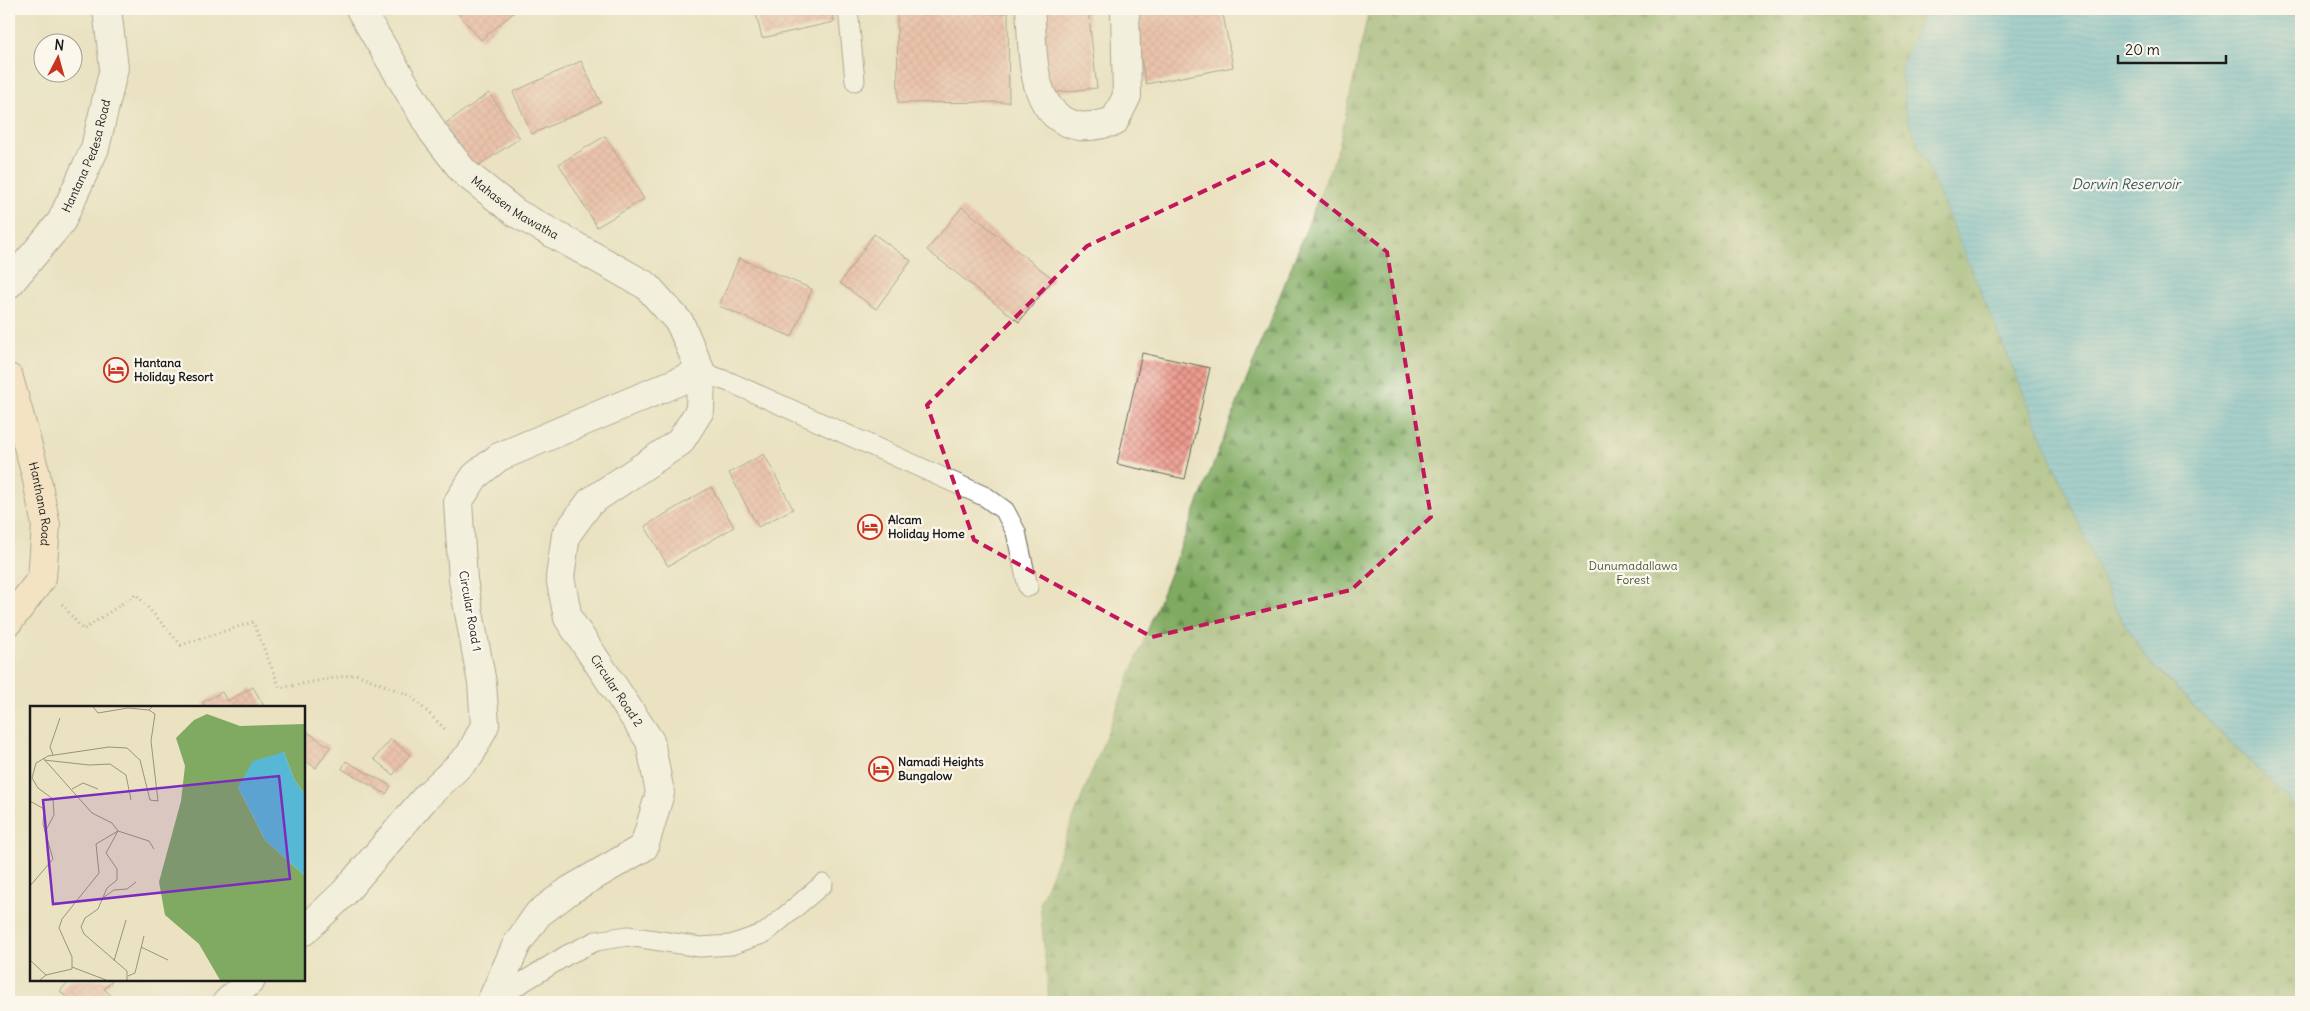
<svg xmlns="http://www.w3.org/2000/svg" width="2310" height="1011" font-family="Delius,sans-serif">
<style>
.forest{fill:url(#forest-firs);stroke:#4e633f}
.water{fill:url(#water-rules);stroke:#3a6a79}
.building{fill:url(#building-cross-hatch)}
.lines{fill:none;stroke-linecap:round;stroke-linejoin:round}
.lane-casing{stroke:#646156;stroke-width:21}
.street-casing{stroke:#646156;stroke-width:30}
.secondary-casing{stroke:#646156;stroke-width:30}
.path{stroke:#646156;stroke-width:3;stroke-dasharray:1 4;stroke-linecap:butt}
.lane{stroke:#fff;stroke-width:19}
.street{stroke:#fff;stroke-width:28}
.secondary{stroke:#ffe4c6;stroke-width:28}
.marked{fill:none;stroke:#c2185b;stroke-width:4;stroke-dasharray:10 6;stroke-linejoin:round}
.labels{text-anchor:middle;stroke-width:4.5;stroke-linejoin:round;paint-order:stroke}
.street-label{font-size:12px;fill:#1c1c1c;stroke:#fbf7ec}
.poi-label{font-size:12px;font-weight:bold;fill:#1c1c1c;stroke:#fbf7ec;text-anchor:start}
.park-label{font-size:12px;fill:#4a5739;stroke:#fbf7ec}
.water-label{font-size:14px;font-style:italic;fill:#345a66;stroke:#fbf7ec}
.inset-road{fill:none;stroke:#98937f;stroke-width:1}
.view{fill:#7b2cbf;fill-opacity:0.15;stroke:#7b2cbf;stroke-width:2.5}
.inset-edge{fill:none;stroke:#1c1c1c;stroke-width:2.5}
</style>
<defs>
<pattern id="forest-firs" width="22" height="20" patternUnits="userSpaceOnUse" patternTransform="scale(1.25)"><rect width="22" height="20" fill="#80aa62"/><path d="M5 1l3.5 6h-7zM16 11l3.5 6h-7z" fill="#688a50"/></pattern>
<pattern id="water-rules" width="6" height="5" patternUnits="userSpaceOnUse" patternTransform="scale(1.25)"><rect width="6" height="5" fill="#57b8d6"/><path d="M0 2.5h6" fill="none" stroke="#4795ad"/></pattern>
<pattern id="building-cross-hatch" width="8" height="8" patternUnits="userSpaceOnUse" patternTransform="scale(1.25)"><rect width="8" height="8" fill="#ed9b8f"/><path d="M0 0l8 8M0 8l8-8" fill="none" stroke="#bf7e74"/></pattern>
</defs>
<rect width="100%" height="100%" fill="#fbf7ec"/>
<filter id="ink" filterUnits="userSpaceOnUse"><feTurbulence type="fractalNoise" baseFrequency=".02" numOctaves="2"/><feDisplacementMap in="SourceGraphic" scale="10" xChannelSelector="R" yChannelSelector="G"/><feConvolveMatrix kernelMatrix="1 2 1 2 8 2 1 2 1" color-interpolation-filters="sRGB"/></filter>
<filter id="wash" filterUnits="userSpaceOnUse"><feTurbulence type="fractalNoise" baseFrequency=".0096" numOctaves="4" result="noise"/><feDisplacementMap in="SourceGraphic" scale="20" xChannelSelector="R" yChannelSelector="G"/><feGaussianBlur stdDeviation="1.12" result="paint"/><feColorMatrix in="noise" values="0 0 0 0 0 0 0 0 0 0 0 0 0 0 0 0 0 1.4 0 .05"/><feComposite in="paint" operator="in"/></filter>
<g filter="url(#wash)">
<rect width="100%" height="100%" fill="#eae2c1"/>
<polygon class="forest" points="1369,9 1931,9 1919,24 2116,611 2152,665 2301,812 2301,1002 1049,1002 1040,903 1339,146"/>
<polygon class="water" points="1931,9 2301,9 2301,812 2152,664 2116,611 1906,115 1901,68 1919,24"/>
<g id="blocks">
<g class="building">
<polygon points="454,9 518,9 481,40"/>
<polygon points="755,9 831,9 834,22 762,38"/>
<polygon points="1040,9 1088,9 1097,88 1050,93"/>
<polygon points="1131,9 1222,9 1233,67 1146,84"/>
<polygon points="1008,13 1009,102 898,103 897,14"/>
<polygon points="581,61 601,103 532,134 513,92"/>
<polygon points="489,93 520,138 470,171 440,127"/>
<polygon points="605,136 644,199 597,227 559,164"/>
<polygon points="962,207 1053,279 1019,322 927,250"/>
<polygon points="874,234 911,261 876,309 840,283"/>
<polygon points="739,258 812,289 792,337 719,306"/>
<polygon points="1142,353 1210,368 1185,479 1117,464"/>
<polygon points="764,454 793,509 758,527 729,473"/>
<polygon points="711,487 734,527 668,566 645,526"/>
<polygon points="253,687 264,706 261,707 205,707 203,702 222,692 227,701"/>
<polygon points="304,730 330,747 316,768 304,760"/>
<polygon points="391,739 410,755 393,775 374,759"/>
<polygon points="346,761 391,786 386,794 342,769"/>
<polygon points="70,980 113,980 104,989 118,1002 71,1002 60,991"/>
</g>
</g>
</g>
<g filter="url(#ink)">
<use href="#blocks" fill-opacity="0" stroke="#646156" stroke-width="1"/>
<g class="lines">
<defs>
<g id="lane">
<polyline points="848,9 855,81"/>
<polyline points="701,372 732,383 986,497 1005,511 1016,532 1028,587"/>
<polyline points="492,1001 567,955 596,941 628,936 700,947 731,945 765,933 823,884"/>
</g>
<g id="street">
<path id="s1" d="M 360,9 L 433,132 L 464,172 L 516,213 L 647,286 L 680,323 L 701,372 L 700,410 L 680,442 L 590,502 L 566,535 L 560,577 L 568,618 L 650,741 L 660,793 L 644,847 L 570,890 L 538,914 L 517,944 L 491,1002"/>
<path d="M 1030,9 C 1034,49 1027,116 1079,126 C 1089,128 1104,123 1114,122 L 1127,96 L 1125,9"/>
<path id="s2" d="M 9,284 L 61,222 L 95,148 L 114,68 L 107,9"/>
<polyline points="304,931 344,893 426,797 470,755 485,725 482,683 463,580 458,502 475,476 499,457 701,372"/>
<polyline points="227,1002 251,980"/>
</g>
<g id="secondary">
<path id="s3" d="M 9,378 L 36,475 L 46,526 L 42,578 L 9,621"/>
</g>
</defs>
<use href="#lane" class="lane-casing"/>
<use href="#street" class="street-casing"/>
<use href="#secondary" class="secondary-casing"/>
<polyline class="path" points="62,604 83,630 136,594 181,645 253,622 280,688 356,674 411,696 447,731"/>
<use href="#lane" class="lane"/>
<use href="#street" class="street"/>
<use href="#secondary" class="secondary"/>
</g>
</g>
<path d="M0 0H2310V1011H0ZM 1270,160 L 1387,252 L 1431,517 L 1351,590 L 1152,637 L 974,540 L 927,405 L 1087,246 Z" fill="#eae2c1" fill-opacity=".55" fill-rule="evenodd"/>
<path class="marked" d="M 1270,160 L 1387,252 L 1431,517 L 1351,590 L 1152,637 L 974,540 L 927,405 L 1087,246 Z"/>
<defs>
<symbol id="hotel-ring" viewBox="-11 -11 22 22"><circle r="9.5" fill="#fbf7ec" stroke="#c8321e" stroke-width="1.5"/><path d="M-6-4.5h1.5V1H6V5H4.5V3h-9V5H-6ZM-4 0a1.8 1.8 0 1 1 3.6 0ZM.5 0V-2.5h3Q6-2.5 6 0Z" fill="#c8321e"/></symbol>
</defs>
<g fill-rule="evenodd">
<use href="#hotel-ring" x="102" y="356" width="28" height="28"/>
<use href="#hotel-ring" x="856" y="513" width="28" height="28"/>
<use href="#hotel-ring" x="867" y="755" width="28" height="28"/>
</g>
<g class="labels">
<g class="street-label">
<text dy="4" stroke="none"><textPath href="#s2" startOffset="152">Hantana Pedesa Road</textPath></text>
<text dy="4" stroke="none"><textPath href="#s1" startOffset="256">Mahasen Mawatha</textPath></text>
<text dy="4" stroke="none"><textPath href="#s3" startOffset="130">Hanthana Road</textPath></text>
<text transform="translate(470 611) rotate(80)" y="4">Circular Road 1</text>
<text dy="4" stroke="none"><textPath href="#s1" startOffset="909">Circular Road 2</textPath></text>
</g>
<g class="poi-label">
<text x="134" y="367">Hantana<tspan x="134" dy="14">Holiday Resort</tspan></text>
<text x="888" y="524">Alcam<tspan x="888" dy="14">Holiday Home</tspan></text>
<text x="898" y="766">Namadi Heights<tspan x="898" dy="14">Bungalow</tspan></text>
</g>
<g class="park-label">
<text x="1633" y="570">Dunumadallawa<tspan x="1633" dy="14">Forest</tspan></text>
</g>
<g class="water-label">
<text x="2126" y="189">Dorwin Reservoir</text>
</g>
</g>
<g transform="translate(30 706)">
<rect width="275" height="275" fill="#eae2c1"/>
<path d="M 177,8 L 210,20 L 275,18 L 275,89 L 264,73 L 254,46 L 208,81 L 235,134 L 275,170 L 275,274 L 190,274 L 169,238 L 135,209 L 129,176 L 151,95 L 155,60 L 146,32 L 164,14 Z" fill="#80aa62"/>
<path d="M 254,46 L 264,73 L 275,89 L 275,170 L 235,134 L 208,81 L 223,55 Z" fill="#57b8d6"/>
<path class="inset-road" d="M 63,1 L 68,7 L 98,2 L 119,4 L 122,1M 23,49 L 20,41 L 30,12M 13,52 L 62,107 L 82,117 L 88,125M 14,54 L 59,59 L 80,58 L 96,69 L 101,94M 42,83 L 53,77 L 68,83M 0,95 L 14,103 L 13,118 L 23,153 L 0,180M 88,125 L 76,147 L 87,163 L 87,174 L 77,182 L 68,203 L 55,212 L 51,221 L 54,228 L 97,265 L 97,274M 88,125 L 119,135 L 124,143M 15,126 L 24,109 L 23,93 L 8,82 L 2,72 L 6,57 L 18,50 L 79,41 L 97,42 L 110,54 L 120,94 L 128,95 L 121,35 L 125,8 L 119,4M 74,191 L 84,184 L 97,183 L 106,176M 111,241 L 138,254M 0,254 L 16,269M 84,255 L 96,214M 42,261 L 76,274M 98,270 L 105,267 L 114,230M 10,274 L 16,269 L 42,263 L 42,251 L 29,222 L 32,213 L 69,167 L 66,138 L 88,125"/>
<path class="view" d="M 249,70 L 260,173 L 23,198 L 13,94 Z"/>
<rect width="275" height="275" class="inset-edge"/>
</g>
<rect width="2310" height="1011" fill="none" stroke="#fbf7ec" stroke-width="30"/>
<g transform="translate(58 58) rotate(6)"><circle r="24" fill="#fbf7ec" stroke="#a29f99"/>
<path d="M0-4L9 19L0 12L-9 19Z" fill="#c8321e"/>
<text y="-8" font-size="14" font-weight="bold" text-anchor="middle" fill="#1c1c1c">N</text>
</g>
<path d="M2118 55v8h108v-8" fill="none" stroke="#1c1c1c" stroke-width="2.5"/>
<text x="2125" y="55" font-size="15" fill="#1c1c1c" stroke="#fbf7ec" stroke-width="4" paint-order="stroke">20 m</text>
</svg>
